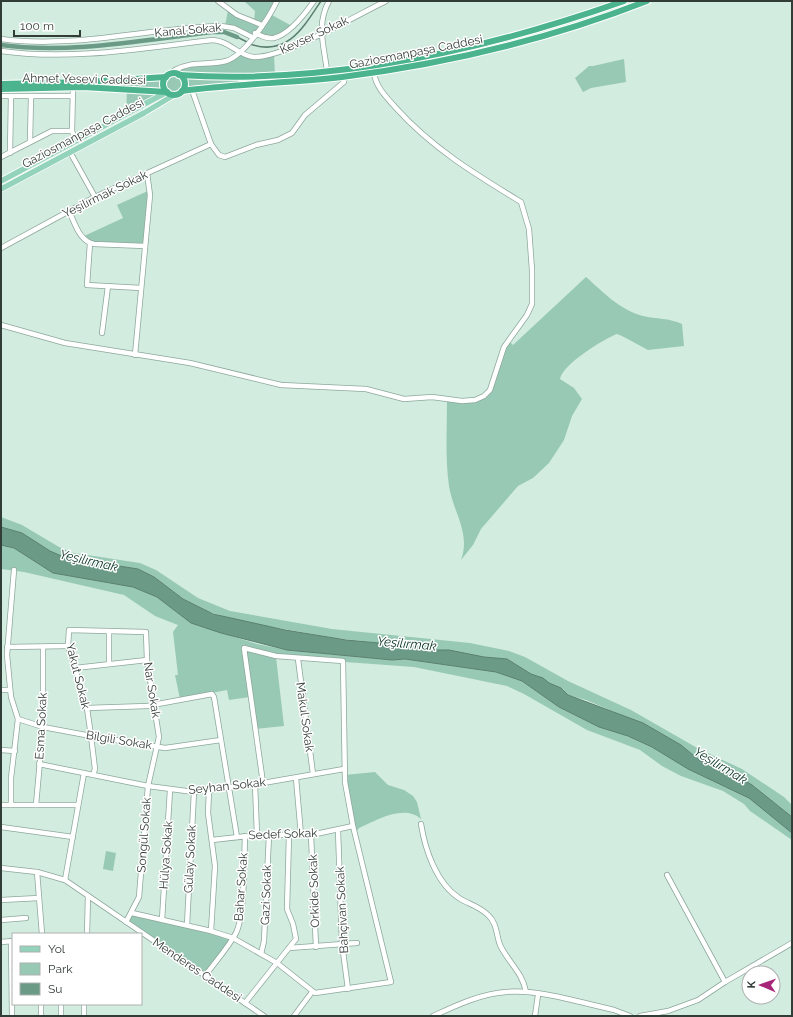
<svg xmlns="http://www.w3.org/2000/svg" width="793" height="1017" font-family="Raleway,sans-serif">
<style>
.green{fill:#98c9b4}
.water{fill:#6b9b87;stroke:#5a7f6f}
.lines{fill:none;stroke-linecap:round;stroke-linejoin:round}
.stream{stroke:#5a7f6f;stroke-width:1.5}
.canal{stroke:#6b9b87;stroke-width:4.5}
.minor-casing{stroke:#8ea79c;stroke-width:6}
.major-casing{stroke:#fff;stroke-width:7}
.highway-casing{stroke:#fff;stroke-width:8}
.minor{stroke:#fff;stroke-width:4.5}
.major{stroke:#93d2bb;stroke-width:5.5}
.highway{stroke:#4bb48e;stroke-width:6}
.labels{text-anchor:middle;stroke-width:3;stroke-linejoin:round;paint-order:stroke}
.street-label{font-size:12px;fill:#333d38;stroke:#fff}
.water-label{font-size:13px;font-style:italic;fill:#083526;stroke:#fff}
</style>
<rect width="100%" height="100%" fill="#d2ece0"/>
<g class="green">
<polygon points="244,1 277,1 270,14 292,26 273,38 255,33 252,37 225,26 228,10 254,22 255,11"/>
<polygon points="239,53 245,55 274,54 275,76 238,78 238,85 174,95 167,92 126,114 127,90 98,88 99,81 168,75 175,74 186,64 225,61"/>
<polygon points="624,59 626,82 591,88 583,92 575,78 589,66 593,66"/>
<polygon points="150,190 145,246 97,244 82,237 123,218 117,205"/>
<path d="M 586,277 C 603,292 620,310 643,316 C 656,319 669,318 682,324 L 684,346 L 648,350 L 622,336 L 617,334 C 602,340 563,364 560,379 L 574,388 L 582,399 L 572,416 L 564,440 L 549,463 L 533,478 L 518,486 L 481,529 L 473,545 L 461,560 C 471,533 453,512 449,486 C 445,458 447,428 447,399 L 470,401 L 488,394 L 508,340 L 513,345 Z"/>
<polygon points="1,517 22,525 59,547 74,553 140,563 156,570 198,598 230,611 332,629 470,643 509,651 525,657 568,681 631,710 699,749 742,769 784,797 792,805 792,817 752,785 739,777 722,771 718,768 699,760 681,745 650,727 586,700 568,695 563,689 546,682 543,678 531,674 507,659 484,657 449,650 430,650 408,646 334,638 244,622 209,612 183,599 154,577 138,569 100,563 75,562 50,551 22,533 1,527"/>
<polygon points="1,545 14,548 53,573 133,587 157,597 191,623 257,644 287,650 316,653 392,660 405,659 496,672 522,681 559,707 599,727 628,736 652,747 688,769 750,798 792,833 792,840 750,811 744,804 723,791 681,776 662,766 640,750 587,730 524,694 507,686 414,667 276,657 284,726 255,729 250,697 229,700 227,690 180,699 175,675 178,675 173,632 178,625 155,616 124,595 24,572 1,569"/>
<path d="M 375,772 L 388,785 L 404,790 L 413,796 L 417,802 L 421,819 C 404,804 377,820 359,828 L 355,833 L 345,775 Z"/>
<polygon points="106,851 116,853 113,871 103,869"/>
<polygon points="132,913 233,938 205,976 126,922"/>
</g>
<polygon class="water" points="1,527 22,533 50,551 75,562 100,563 138,569 154,577 183,599 213,614 285,630 346,640 423,647 428,650 449,650 484,657 507,659 531,674 543,678 549,683 561,688 568,695 643,723 681,745 699,760 718,768 722,772 739,777 752,785 792,817 792,833 749,798 688,769 652,747 628,736 599,727 559,707 522,681 496,672 405,659 392,660 287,650 221,633 191,623 157,597 133,587 53,573 14,548 1,545"/>
<g class="lines">
<g class="stream">
<polyline points="237,37 247,42"/>
<path d="M 250,44 C 287,57 303,28 321,1"/>
</g>
<path class="canal" d="M 1,45 C 71,54 142,40 212,32 L 224,32 L 237,37"/>
<defs>
<g id="minor">
<polyline points="218,1 237,15 262,25"/>
<path d="M 255,33 C 261,36 267,39 274,38 C 290,34 305,14 314,1"/>
<path d="M 1,39 C 75,49 148,28 221,26 L 234,28 L 252,37"/>
<path d="M 1,51 C 71,61 143,48 213,40 C 230,41 238,56 254,57 C 284,58 357,15 386,1"/>
<path d="M 327,71 C 324,45 316,25 329,1"/>
<path d="M 175,74 L 175,70 C 194,60 206,66 226,61 C 244,56 269,18 277,1"/>
<polyline points="73,88 72,131 76,141"/>
<polyline points="1,96 72,96"/>
<polyline points="30,142 31,96"/>
<polyline points="211,144 219,155 225,157 256,145 278,140 292,133 305,115 344,82 344,76"/>
<polyline points="70,152 95,197"/>
<polyline points="10,153 11,96"/>
<polyline points="1,157 52,131 72,131"/>
<path d="M 69,211 C 75,223 79,241 94,244 L 145,246"/>
<polyline points="90,243 87,285 141,288"/>
<polyline points="1,248 95,197 211,144 192,90"/>
<path d="M 1,325 L 65,343 L 190,363 L 281,385 L 366,389 L 404,399 L 432,397 L 462,401 L 475,400 L 484,396 L 490,390 L 504,347 L 527,315 L 532,304 L 532,270 L 529,229 L 521,202 C 475,174 432,148 396,108 C 386,97 375,86 374,72"/>
<polyline points="102,333 108,286"/>
<polyline points="135,355 150,195 147,173"/>
<polyline points="109,631 109,664"/>
<polyline points="7,647 68,646"/>
<polyline points="298,659 313,774"/>
<polyline points="75,668 147,660"/>
<polyline points="1,690 10,690"/>
<polyline points="87,708 147,706 212,694 214,697 237,837"/>
<polyline points="18,719 43,727 91,736 165,748 221,740"/>
<polyline points="1,750 15,751"/>
<polyline points="39,764 148,786 194,792 263,783 344,769"/>
<polyline points="93,775 95,769 91,736 87,708 68,646 69,630 146,632 147,660 159,737 148,786 139,897 126,922"/>
<polyline points="296,778 301,835"/>
<polyline points="255,784 257,835"/>
<polyline points="209,791 208,813 215,866 211,931"/>
<polyline points="1,805 78,805"/>
<polyline points="11,805 11,778 18,719 11,697 7,655 14,570"/>
<polyline points="36,805 43,727 43,647"/>
<path d="M 421,824 C 425,849 436,883 459,898 C 468,904 479,906 488,915 C 497,923 496,934 500,945 C 508,962 523,973 526,992"/>
<polyline points="1,827 73,837"/>
<polyline points="338,830 342,944 348,989"/>
<polyline points="311,835 316,947"/>
<polyline points="212,840 257,835 311,835 353,826"/>
<polyline points="1,868 37,872 65,880 264,1016"/>
<polyline points="37,872 42,934"/>
<polyline points="667,875 725,982"/>
<polyline points="65,880 84,773"/>
<polyline points="1,900 39,898"/>
<polyline points="132,913 211,931 233,938 277,963 315,993 391,982 353,826 345,782 343,661 276,656 244,648 263,783"/>
<polyline points="1,920 26,918"/>
<polyline points="162,920 170,790"/>
<polyline points="187,925 194,792"/>
<polyline points="87,934 88,896"/>
<polyline points="11,941 12,1016"/>
<polyline points="1,942 13,941"/>
<polyline points="289,948 357,943"/>
<polyline points="261,954 264,941 269,835"/>
<path d="M 205,976 C 215,962 228,948 236,933 C 245,915 244,859 245,836"/>
<polyline points="245,1003 296,939 293,924 287,909 289,835"/>
<polyline points="41,1016 41,1004"/>
<polyline points="61,1016 61,1004"/>
<polyline points="84,1016 84,1004"/>
<polyline points="294,1016 312,992"/>
<path d="M 433,1016 C 457,1005 480,994 506,992 C 538,989 582,1003 614,1010 L 630,1016"/>
<polyline points="535,1016 538,995"/>
<polyline points="640,1016 668,1011 698,1000 725,982 792,943"/>
</g>
<g id="major">
<polyline points="1,181 167,92"/>
<polyline points="1,189 144,113 174,95"/>
</g>
<g id="highway">
<circle cx="174" cy="84" r="11"/>
<path d="M 179,75 C 330,85 483,51 624,1"/>
<polyline points="1,84 83,82 166,77"/>
<polyline points="1,89 83,87 167,92"/>
<path d="M 182,91 C 235,84 289,83 342,77 C 445,64 550,39 647,1"/>
</g>
</defs>
<use href="#minor" class="minor-casing"/>
<use href="#major" class="major-casing"/>
<use href="#highway" class="highway-casing"/>
<use href="#minor" class="minor"/>
<use href="#major" class="major"/>
<use href="#highway" class="highway"/>
</g>
<g class="labels">
<g class="street-label">
<text transform="translate(188 30) rotate(-5)" y="4">Kanal Sokak</text>
<text transform="translate(314 35) rotate(-25)" y="4">Kevser Sokak</text>
<text transform="translate(416 52) rotate(-11)" y="4">Gaziosmanpaşa Caddesi</text>
<text transform="translate(84 79) rotate(1)" y="4">Ahmet Yesevi Caddesi</text>
<text transform="translate(83 133) rotate(-28)" y="4">Gaziosmanpaşa Caddesi</text>
<text transform="translate(105 194) rotate(-26)" y="4">Yeşilırmak Sokak</text>
<text transform="translate(78 676) rotate(76)" y="4">Yakut Sokak</text>
<text transform="translate(152 690) rotate(81)" y="4">Nar Sokak</text>
<text transform="translate(305 717) rotate(82)" y="4">Makul Sokak</text>
<text transform="translate(41 726) rotate(-87)" y="4">Esma Sokak</text>
<text transform="translate(119 740) rotate(9)" y="4">Bilgili Sokak</text>
<text transform="translate(227 786) rotate(-6)" y="4">Seyhan Sokak</text>
<text transform="translate(283 834) rotate(-2)" y="4">Sedef Sokak</text>
<text transform="translate(144 835) rotate(-86)" y="4">Songül Sokak</text>
<text transform="translate(166 855) rotate(-86)" y="4">Hülya Sokak</text>
<text transform="translate(190 859) rotate(-87)" y="4">Gülay Sokak</text>
<text transform="translate(241 887) rotate(-86)" y="4">Bahar Sokak</text>
<text transform="translate(314 891) rotate(-92)" y="4">Orkide Sokak</text>
<text transform="translate(266 895) rotate(-88)" y="4">Gazi Sokak</text>
<text transform="translate(342 910) rotate(-93)" y="4">Bahçivan Sokak</text>
<text transform="translate(197 970) rotate(34)" y="4">Menderes Caddesi</text>
</g>
<g class="water-label">
<text transform="translate(89 560) rotate(13)" y="5">Yeşilırmak</text>
<text transform="translate(407 643) rotate(5)" y="5">Yeşilırmak</text>
<text transform="translate(721 765) rotate(31)" y="5">Yeşilırmak</text>
</g>
</g>
<rect width="793" height="1017" fill="none" stroke="#333d38" stroke-width="4"/>
<rect x="12" y="933" width="130" height="72" fill="#ffffff" stroke="#adb1af"/>
<rect x="20" y="946" width="20" height="6" fill="#93d2bb" stroke="#adb1af"/>
<text x="48" y="953" font-size="12" fill="#333d38">Yol</text>
<rect x="20" y="963" width="20" height="12" fill="#98c9b4" stroke="#adb1af"/>
<text x="48" y="973" font-size="12" fill="#333d38">Park</text>
<rect x="20" y="983" width="20" height="12" fill="#6b9b87" stroke="#adb1af"/>
<text x="48" y="993" font-size="12" fill="#333d38">Su</text>
<g transform="translate(761 985) rotate(272)"><circle r="19" fill="#ffffff" stroke="#adb1af"/>
<path d="M0-3L7 15L0 10L-7 15Z" fill="#a62778"/>
<text y="-6" font-size="11" font-weight="bold" text-anchor="middle" fill="#333d38">K</text>
</g>
<path d="M14 30v6h66v-6" fill="none" stroke="#333d38" stroke-width="2"/>
<text x="20" y="30" font-size="12" fill="#333d38" stroke="#ffffff" stroke-width="3" paint-order="stroke">100 m</text>
</svg>
